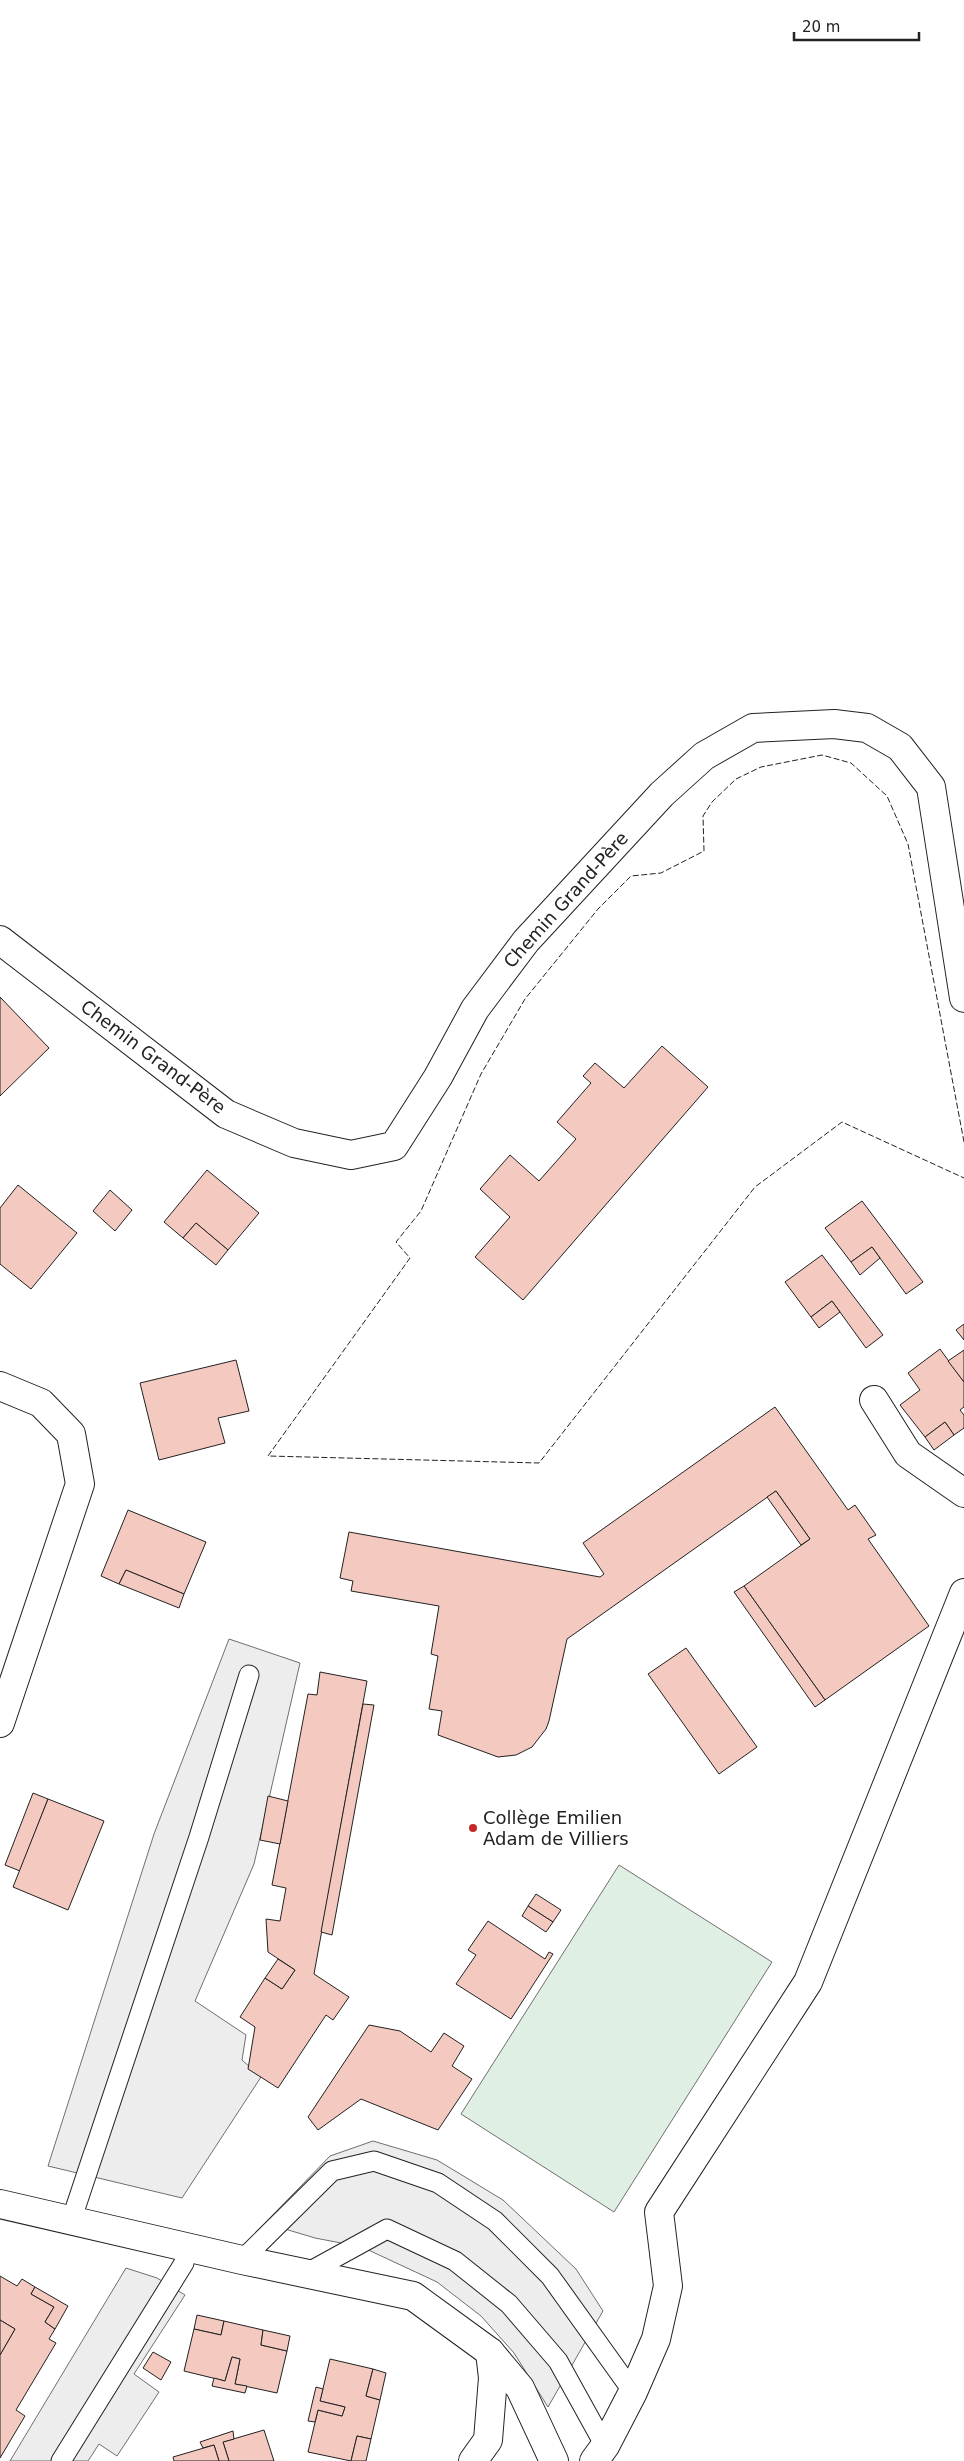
<svg xmlns="http://www.w3.org/2000/svg" width="964" height="2461" font-family="'DejaVu Sans',sans-serif">
<style>
.green{fill:#e0efe3;stroke:#6f6f6f}
.parking{fill:#ededed;stroke:#6f6f6f}
.building{fill:#f3c9c0;stroke:#222}
.lines{fill:none;stroke-linecap:round;stroke-linejoin:round}
.service-casing{stroke:#222;stroke-width:21}
.minor-casing{stroke:#222;stroke-width:30}
.secondary-casing{stroke:#222;stroke-width:30}
.service{stroke:#fff;stroke-width:19}
.minor{stroke:#fff;stroke-width:28}
.secondary{stroke:#fff;stroke-width:28}
.fence{stroke:#222;stroke-width:1;stroke-dasharray:6 2.5;stroke-linecap:butt}
.poi-dot{fill:#c62828;stroke:#fff;stroke-width:2}
.labels{text-anchor:middle;stroke-width:4;stroke-linejoin:round;paint-order:stroke}
.street-label{font-size:18px;fill:#222;stroke:#fff}
.poi-label{font-size:18px;fill:#222;stroke:#fff;text-anchor:start}
</style>
<rect width="100%" height="100%" fill="#fff"/>
<polygon class="green" points="619,1865 772,1962 614,2212 461,2114"/>
<g class="parking">
<polygon points="229,1639 300,1663 254,1864 195,2001 246,2035 242,2060 261,2077 182,2198 48,2166 154,1834"/>
<polygon points="373,2141 437,2160 503,2200 576,2269 603,2311 548,2407 514,2353 481,2316 437,2282 362,2247 315,2238 265,2223 330,2156"/>
<polygon points="126,2268 157,2278 185,2295 134,2374 159,2392 117,2456 99,2444 88,2461 10,2461"/>
</g>
<g class="building">
<polygon points="0,997 49,1048 0,1096"/>
<polygon points="662,1046 708,1087 523,1300 475,1257 510,1217 480,1189 510,1155 539,1181 576,1139 557,1122 591,1083 583,1076 595,1063 624,1088"/>
<polygon points="207,1170 259,1213 228,1250 196,1223 183,1238 164,1222"/>
<polygon points="18,1185 77,1233 31,1289 0,1264 0,1208"/>
<polygon points="110,1190 132,1210 115,1231 93,1211"/>
<polygon points="862,1201 923,1282 906,1294 872,1247 851,1262 825,1228"/>
<polygon points="196,1223 228,1250 216,1265 183,1238"/>
<polygon points="872,1247 880,1258 860,1275 851,1262"/>
<polygon points="822,1255 883,1335 866,1348 832,1301 811,1317 785,1282"/>
<polygon points="832,1301 840,1312 819,1328 811,1317"/>
<polygon points="964,1324 964,1340 956,1330"/>
<polygon points="940,1349 964,1382 964,1407 960,1410 964,1415 964,1428 954,1435 945,1422 925,1437 900,1405 920,1390 908,1373"/>
<polygon points="964,1350 964,1382 948,1361"/>
<polygon points="236,1360 249,1411 218,1418 225,1443 159,1460 140,1383"/>
<polygon points="775,1407 848,1510 855,1505 876,1535 868,1539 929,1626 825,1700 744,1586 810,1539 776,1491 567,1639 549,1721 546,1729 532,1747 516,1755 498,1757 438,1735 442,1711 429,1709 438,1656 431,1654 439,1606 351,1591 353,1581 340,1578 349,1532 600,1577 604,1574 583,1543"/>
<polygon points="945,1422 954,1435 934,1450 925,1437"/>
<polygon points="776,1491 810,1539 801,1545 767,1497"/>
<polygon points="128,1510 206,1542 184,1594 126,1570 119,1584 101,1576"/>
<polygon points="126,1570 184,1594 179,1608 119,1584"/>
<polygon points="744,1586 825,1700 815,1707 734,1592"/>
<polygon points="686,1648 757,1747 719,1774 648,1674"/>
<polygon points="320,1672 367,1681 314,1974 349,1997 333,2020 326,2015 278,2088 248,2069 255,2027 240,2017 265,1978 282,1989 295,1970 268,1952 266,1919 280,1921 286,1888 272,1885 308,1694 317,1695"/>
<polygon points="363,1704 374,1705 332,1935 321,1932"/>
<polygon points="33,1793 48,1799 20,1871 5,1865"/>
<polygon points="268,1796 288,1801 280,1844 260,1840"/>
<polygon points="48,1799 104,1821 68,1910 13,1887"/>
<polygon points="536,1894 561,1910 553,1922 528,1906"/>
<polygon points="528,1906 553,1922 546,1932 522,1916"/>
<polygon points="488,1921 545,1959 549,1952 553,1954 511,2019 456,1984 476,1955 468,1950"/>
<polygon points="278,1959 295,1970 282,1989 265,1978"/>
<polygon points="369,2025 400,2031 431,2052 444,2033 464,2046 452,2066 472,2079 438,2130 361,2099 318,2130 308,2117"/>
<polygon points="0,2276 17,2286 22,2279 35,2287 31,2294 54,2307 45,2322 55,2329 49,2339 56,2343 16,2410 25,2416 0,2458 0,2355 15,2329 0,2320"/>
<polygon points="35,2287 68,2306 55,2329 45,2322 54,2307 31,2294"/>
<polygon points="197,2315 224,2321 221,2335 194,2329"/>
<polygon points="0,2320 15,2329 0,2355"/>
<polygon points="224,2321 263,2330 261,2345 287,2351 277,2393 235,2384 240,2359 232,2357 225,2381 184,2371 194,2329 221,2335"/>
<polygon points="263,2330 290,2336 287,2351 261,2345"/>
<polygon points="153,2352 171,2362 161,2380 143,2368"/>
<polygon points="232,2357 240,2359 235,2384 247,2386 245,2393 212,2386 214,2378 225,2381"/>
<polygon points="330,2359 373,2369 366,2396 380,2400 371,2439 357,2436 351,2461 308,2452 318,2410 342,2416 345,2407 320,2401"/>
<polygon points="373,2369 386,2373 380,2400 366,2396"/>
<polygon points="316,2387 323,2389 320,2401 345,2407 342,2416 318,2410 315,2422 308,2421"/>
<polygon points="264,2430 274,2461 229,2461 223,2442"/>
<polygon points="233,2431 234,2439 223,2442 229,2461 219,2461 214,2445 203,2448 200,2442"/>
<polygon points="357,2436 371,2439 366,2461 351,2461"/>
<polygon points="214,2445 219,2461 174,2461 173,2457"/>
</g>
<g class="lines">
<defs>
<g id="service">
<polyline points="71,2221 199,1837 249,1675"/>
<polyline points="242,2260 332,2171 374,2161 438,2183 495,2221 550,2276 633,2392"/>
<polyline points="307,2273 387,2229 455,2261 509,2304 558,2361 605,2446"/>
<polyline points="61,2461 184,2263 186,2247"/>
</g>
<g id="minor">
<polyline points="0,940 226,1114 294,1143 351,1155 394,1146 438,1077 475,1009 526,941 662,794 704,756 753,728 834,724 867,728 900,747 931,787 964,998"/>
<polyline points="0,1386 41,1403 71,1434 80,1484 0,1723"/>
<polyline points="874,1400 908,1454 964,1493"/>
<polyline points="594,2461 605,2446 633,2392 656,2339 668,2286 659,2212 808,1982 964,1593"/>
</g>
<g id="secondary">
<polyline points="0,2204 242,2260 413,2296 490,2352 520,2388 554,2461"/>
<polyline points="473,2461 488,2440 493,2378 490,2352"/>
</g>
</defs>
<use href="#service" class="service-casing"/>
<use href="#minor" class="minor-casing"/>
<use href="#secondary" class="secondary-casing"/>
<use href="#service" class="service"/>
<use href="#minor" class="minor"/>
<use href="#secondary" class="secondary"/>
<polyline class="fence" points="964,1142 908,844 887,796 851,763 822,755 761,767 736,779 712,802 703,816 704,851 661,873 631,876 598,909 525,999 481,1074 421,1211 396,1242 410,1258 268,1456 539,1463 755,1187 842,1122 964,1178"/>
</g>
<circle class="poi-dot" cx="473" cy="1828" r="5"/>
<g class="labels">
<g class="street-label">
<text transform="translate(566 900) rotate(-48)" y="6">Chemin Grand-Père</text>
<text transform="translate(153 1057) rotate(37)" y="6">Chemin Grand-Père</text>
</g>
<g class="poi-label">
<text x="483" y="1824">Collège Emilien<tspan x="483" dy="21">Adam de Villiers</tspan></text>
</g>
</g>
<path d="M794 32v8h125v-8" fill="none" stroke="#222222" stroke-width="2.5"/>
<text x="802" y="32" font-size="15" fill="#222222" stroke="#ffffff" stroke-width="4" paint-order="stroke">20 m</text>
</svg>
